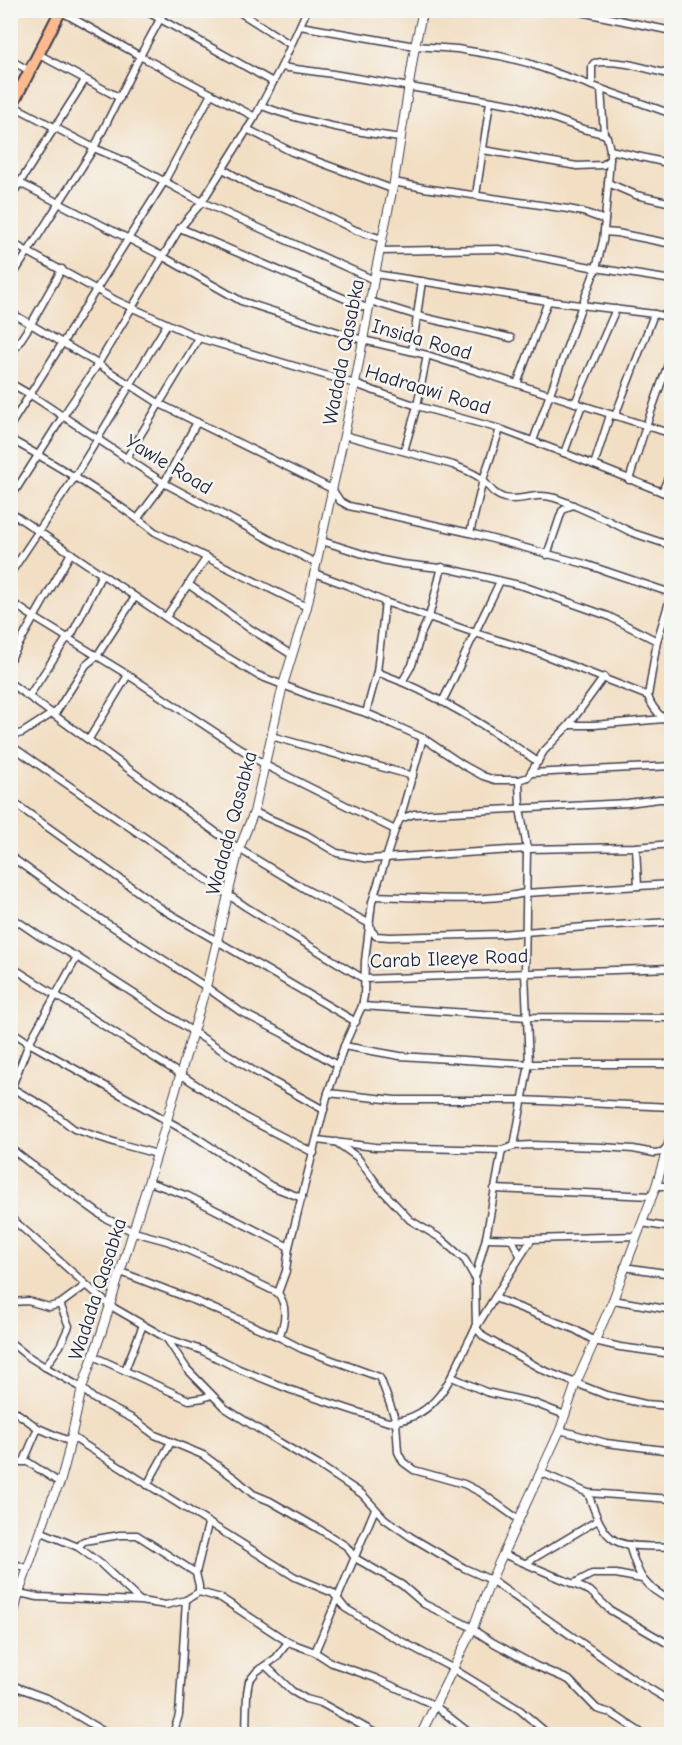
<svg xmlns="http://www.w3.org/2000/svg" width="682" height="1745" font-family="'Comic Neue',sans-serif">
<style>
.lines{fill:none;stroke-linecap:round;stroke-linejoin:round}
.minor-casing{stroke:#413e4f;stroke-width:9}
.tertiary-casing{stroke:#413e4f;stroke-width:10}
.trunk-casing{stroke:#413e4f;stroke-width:14}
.minor{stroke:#fff;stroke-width:6}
.tertiary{stroke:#fff;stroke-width:8}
.trunk{stroke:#fcba8e;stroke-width:10}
.labels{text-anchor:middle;stroke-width:5;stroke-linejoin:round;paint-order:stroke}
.street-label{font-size:20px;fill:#22223b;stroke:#f6f6f2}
</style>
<rect width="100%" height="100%" fill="#f6f6f2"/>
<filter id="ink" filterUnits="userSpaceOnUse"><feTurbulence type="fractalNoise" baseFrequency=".0167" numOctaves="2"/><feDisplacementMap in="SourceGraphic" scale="12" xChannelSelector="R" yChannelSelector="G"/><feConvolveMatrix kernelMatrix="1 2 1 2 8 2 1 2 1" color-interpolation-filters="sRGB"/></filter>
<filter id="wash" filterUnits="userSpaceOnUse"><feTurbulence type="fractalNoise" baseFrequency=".008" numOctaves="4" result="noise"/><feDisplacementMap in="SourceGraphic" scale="24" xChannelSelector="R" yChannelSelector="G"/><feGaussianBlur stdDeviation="1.35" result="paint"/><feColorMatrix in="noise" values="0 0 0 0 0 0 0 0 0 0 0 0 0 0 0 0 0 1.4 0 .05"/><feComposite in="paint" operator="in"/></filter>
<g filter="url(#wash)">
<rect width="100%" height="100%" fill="#f2dec2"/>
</g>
<g filter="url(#ink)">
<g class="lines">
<defs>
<g id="minor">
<polyline points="144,10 273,82"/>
<polyline points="236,10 291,45"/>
<polyline points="571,10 672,31"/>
<polyline points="60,11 140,56 255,117"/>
<polyline points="300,26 415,46 457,49 500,56 528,63 672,114"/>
<polyline points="38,54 120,98"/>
<polyline points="10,60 30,71"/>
<polyline points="281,67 333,74 516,105 583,129 604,134 607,137 610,150 610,159 603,165 577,166 483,150"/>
<path d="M 592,86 L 592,66 L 594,63 C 620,59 647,69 672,75"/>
<polyline points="601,89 604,134"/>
<polyline points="10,104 94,148 134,165 202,202 374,280"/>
<path d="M 262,106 C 306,123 353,131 400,138"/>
<polyline points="247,129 292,152 392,189"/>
<polyline points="610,150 672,164"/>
<polyline points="223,169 256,188 296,201 355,230 382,239"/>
<polyline points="10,178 162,256 241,301 363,340 427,355 672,434"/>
<polyline points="394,182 424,188 568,209 583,212 605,220 603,241 596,268 582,305 533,441"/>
<polyline points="608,183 636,195 672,203"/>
<polyline points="476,195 490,102"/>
<polyline points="10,198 85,80"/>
<polyline points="605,220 610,159"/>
<polyline points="180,228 369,309"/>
<polyline points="604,232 617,233 672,244"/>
<polyline points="10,242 115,300 199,338 355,384 417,406 500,429 564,453 672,496"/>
<polyline points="379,251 498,249 596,268 672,280"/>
<polyline points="375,274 548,301 654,314 672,318"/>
<polyline points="10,280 94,148 140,56 165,10"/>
<polyline points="370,301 418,316 511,338"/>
<polyline points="10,312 98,364 160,404 332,489 340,501 349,506 470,533 585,564 671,593"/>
<polyline points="412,351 422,281"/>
<polyline points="10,356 31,324 62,269"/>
<polyline points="10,383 31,395 164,483 280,545 316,563"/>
<polyline points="517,384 548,301"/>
<polyline points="575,403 616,309"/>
<polyline points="615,416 654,314"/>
<polyline points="10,426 164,182 211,94"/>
<path d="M 344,435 L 453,465 C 463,469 475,473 483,480 C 490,488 493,494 504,498 C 515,501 526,497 537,496 C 550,495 561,500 573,505"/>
<path d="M 10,439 C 60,467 110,497 155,532 L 307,607"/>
<polyline points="404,451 417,406 427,355"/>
<polyline points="564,453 582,405"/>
<polyline points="126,459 199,338"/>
<polyline points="594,465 610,415"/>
<polyline points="629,480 646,426 672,353"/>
<polyline points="662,492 672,468"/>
<polyline points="10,499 63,416 98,364 180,228 202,202 255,117 281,67 307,10"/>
<polyline points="10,512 199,640 257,675 314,697 366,713 392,724 423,738 463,765 483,776 495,780 519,780 528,777 544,751 569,725 604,677"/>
<polyline points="138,518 164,483 197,422"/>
<polyline points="470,533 483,480 500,429"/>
<polyline points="322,541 382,560 402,564 450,569 523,586 608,616 657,641"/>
<polyline points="547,555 562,511 568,507 573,505 607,520 633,533 672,546"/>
<polyline points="314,573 349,586 385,602 475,633 534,651 648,696"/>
<polyline points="10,574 74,478 167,324"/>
<polyline points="188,584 249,628 292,655"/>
<path d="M 672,592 L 657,641 L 648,696 C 651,706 656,712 664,719 L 672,719"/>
<polyline points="10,601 35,618 128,675 265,765 395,830"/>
<polyline points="166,617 207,557"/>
<polyline points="10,660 71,553"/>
<path d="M 377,672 C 435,693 488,727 538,762"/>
<polyline points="402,682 412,665 421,634 429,617 442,567"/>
<polyline points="10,683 239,849 305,889 370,924 371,930 376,936 390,937 501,934 597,926 672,922"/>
<polyline points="29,696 67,638 72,634 102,574"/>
<path d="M 442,702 C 454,679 464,656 475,633 C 483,615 492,599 500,581"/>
<polyline points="366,713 377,672 385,602"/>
<polyline points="55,714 86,665 97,656 135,597"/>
<polyline points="569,725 594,725 664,719"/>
<polyline points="10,736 22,733 53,713"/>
<polyline points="271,736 413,776"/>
<polyline points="89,739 128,675"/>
<polyline points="10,745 246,907 364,979 672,968"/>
<polyline points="531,773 672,766"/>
<polyline points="10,800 162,909 356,1022"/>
<polyline points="254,812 307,835 337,853 368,859 527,849 636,847 672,844"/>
<polyline points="400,819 414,814 628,803 659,799 672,799"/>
<polyline points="636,847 638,886"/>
<polyline points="10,856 74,902 206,987 241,1012 284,1034 337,1065"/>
<path d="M 375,896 C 420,897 482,903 525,893 L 672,884"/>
<polyline points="10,916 39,936 77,957 254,1071 324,1110"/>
<polyline points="10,966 180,1074 248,1119 314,1153"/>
<polyline points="362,1006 527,1017 672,1018"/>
<polyline points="10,1030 29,1043 196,1137 271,1186 302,1198"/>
<polyline points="344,1046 400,1056 529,1064 672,1064"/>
<polyline points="10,1087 47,1108 74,1129 117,1143 157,1154"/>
<polyline points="11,1089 29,1043 77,957"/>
<polyline points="328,1093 395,1100 521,1100 672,1107"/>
<polyline points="317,1140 375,1147 502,1150 514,1146 531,1145 602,1147 633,1149 654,1153 662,1152 667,1147"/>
<polyline points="336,1142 357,1157 380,1188 410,1220 440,1238 465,1260 475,1278 476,1328 484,1337 543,1370 606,1395 645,1404 672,1406"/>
<polyline points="514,1146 529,1064 525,973 527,849 520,808 519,780"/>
<polyline points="10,1148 32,1165 105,1218 134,1232 167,1241 208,1259 278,1293 286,1271 289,1247 328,1093 344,1046 362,1006 364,996 365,961 372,902 395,830 400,819 423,738"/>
<polyline points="149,1182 188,1196 289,1247"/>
<polyline points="656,1186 672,1186"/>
<polyline points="494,1189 652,1196"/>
<path d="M 10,1217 L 109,1305 L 166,1338 L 201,1350 L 239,1369 L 291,1390 L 388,1422 C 445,1419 453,1365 477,1326 C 495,1297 513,1267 532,1239"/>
<polyline points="642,1223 672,1228"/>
<polyline points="486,1238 532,1239 637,1236"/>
<polyline points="511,1238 520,1255"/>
<polyline points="624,1267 672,1274"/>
<polyline points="121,1272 198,1302 279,1337"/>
<polyline points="475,1278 486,1238 502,1150"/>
<path d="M 278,1293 C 288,1307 285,1322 279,1337 L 302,1349 L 379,1377 L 381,1380 L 396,1421 L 398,1452 L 403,1462 L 414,1470 L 464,1484 L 480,1492 L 518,1519"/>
<polyline points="495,1298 574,1329 595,1341 620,1347 672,1354"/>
<polyline points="613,1300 672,1310"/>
<polyline points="10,1302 28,1301 49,1307 60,1304 86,1285"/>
<polyline points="167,1339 187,1369 225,1408 279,1442 320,1466 362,1494 385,1519 411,1537 464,1568 491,1580 635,1680 672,1702"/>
<polyline points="10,1342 26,1355 45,1367 82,1388 94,1399 133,1419 155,1435 203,1455 237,1480 253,1494 270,1501 319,1529 346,1546 355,1558 402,1585 424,1604 473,1628 478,1633 494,1643 536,1666 569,1680 597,1709 611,1713 643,1734"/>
<polyline points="93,1356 189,1400 203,1398 211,1395"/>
<polyline points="45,1367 60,1346 69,1326 60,1304"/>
<polyline points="125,1370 143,1325"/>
<polyline points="452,1377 486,1392 534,1403 565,1415"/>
<polyline points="10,1408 38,1428 71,1442"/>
<polyline points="560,1430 606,1443 672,1451"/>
<polyline points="72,1437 295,1577 333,1593 345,1608 384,1632 452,1668 520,1710 548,1734"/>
<polyline points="24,1461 38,1428"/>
<polyline points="10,1462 28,1462 60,1483"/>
<polyline points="540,1472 588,1493 672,1499"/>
<polyline points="147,1485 171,1442"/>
<path d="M 588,1493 C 594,1509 600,1532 616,1541 C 628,1548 656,1546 672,1547"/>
<polyline points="208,1524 196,1573 199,1586 199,1592 221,1598 288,1642 315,1652 332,1663 375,1678 434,1705 471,1734"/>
<polyline points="42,1532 78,1547 101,1564 139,1600"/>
<path d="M 629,1545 C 639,1576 641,1585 672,1601"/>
<polyline points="78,1547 84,1541 120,1535 137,1535 196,1573"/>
<polyline points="503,1554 590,1591 610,1610 672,1646"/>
<polyline points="10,1562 28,1569"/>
<polyline points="526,1563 598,1520"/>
<polyline points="573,1584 592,1574 616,1574 642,1579"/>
<polyline points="19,1593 38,1597 140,1601 166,1605 186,1600 199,1592"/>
<polyline points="315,1652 375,1509"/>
<polyline points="266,1666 292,1691 306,1699 321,1703 377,1734"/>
<polyline points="10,1683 19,1688 49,1699 108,1734"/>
<polyline points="173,1734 179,1715 186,1600"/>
<polyline points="246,1734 247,1693 249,1681 257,1671 276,1658 288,1642"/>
</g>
<g id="tertiary">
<polyline points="10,1629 19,1593 52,1499 60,1483 67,1457 82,1388 102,1331 157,1154 206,987 239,849 254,812 283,685 307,607 355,384 375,274 394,182 415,46 423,10"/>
<polyline points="421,1734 473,1628 491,1580 560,1430 576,1383 613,1300 642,1223 656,1186 672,1132"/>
</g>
<polyline id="trunk" points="10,109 61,10"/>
</defs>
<use href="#minor" class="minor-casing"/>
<use href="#tertiary" class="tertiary-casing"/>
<use href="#trunk" class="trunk-casing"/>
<use href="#minor" class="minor"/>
<use href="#tertiary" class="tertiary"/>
<use href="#trunk" class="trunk"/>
</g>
</g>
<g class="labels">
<g class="street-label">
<text transform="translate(422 339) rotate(16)" y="7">Insida Road</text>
<text transform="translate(343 352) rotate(-79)" y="7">Wadada Qasabka</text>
<text transform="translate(428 389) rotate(17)" y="7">Hadraawi Road</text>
<text transform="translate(169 464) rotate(31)" y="7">Yawle Road</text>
<text transform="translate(231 823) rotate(-75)" y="7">Wadada Qasabka</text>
<text transform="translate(449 958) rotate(-2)" y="7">Carab Ileeye Road</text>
<text transform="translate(97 1289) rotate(-72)" y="7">Wadada Qasabka</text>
</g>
</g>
<rect width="682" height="1745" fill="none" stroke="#f6f6f2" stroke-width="36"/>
</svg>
